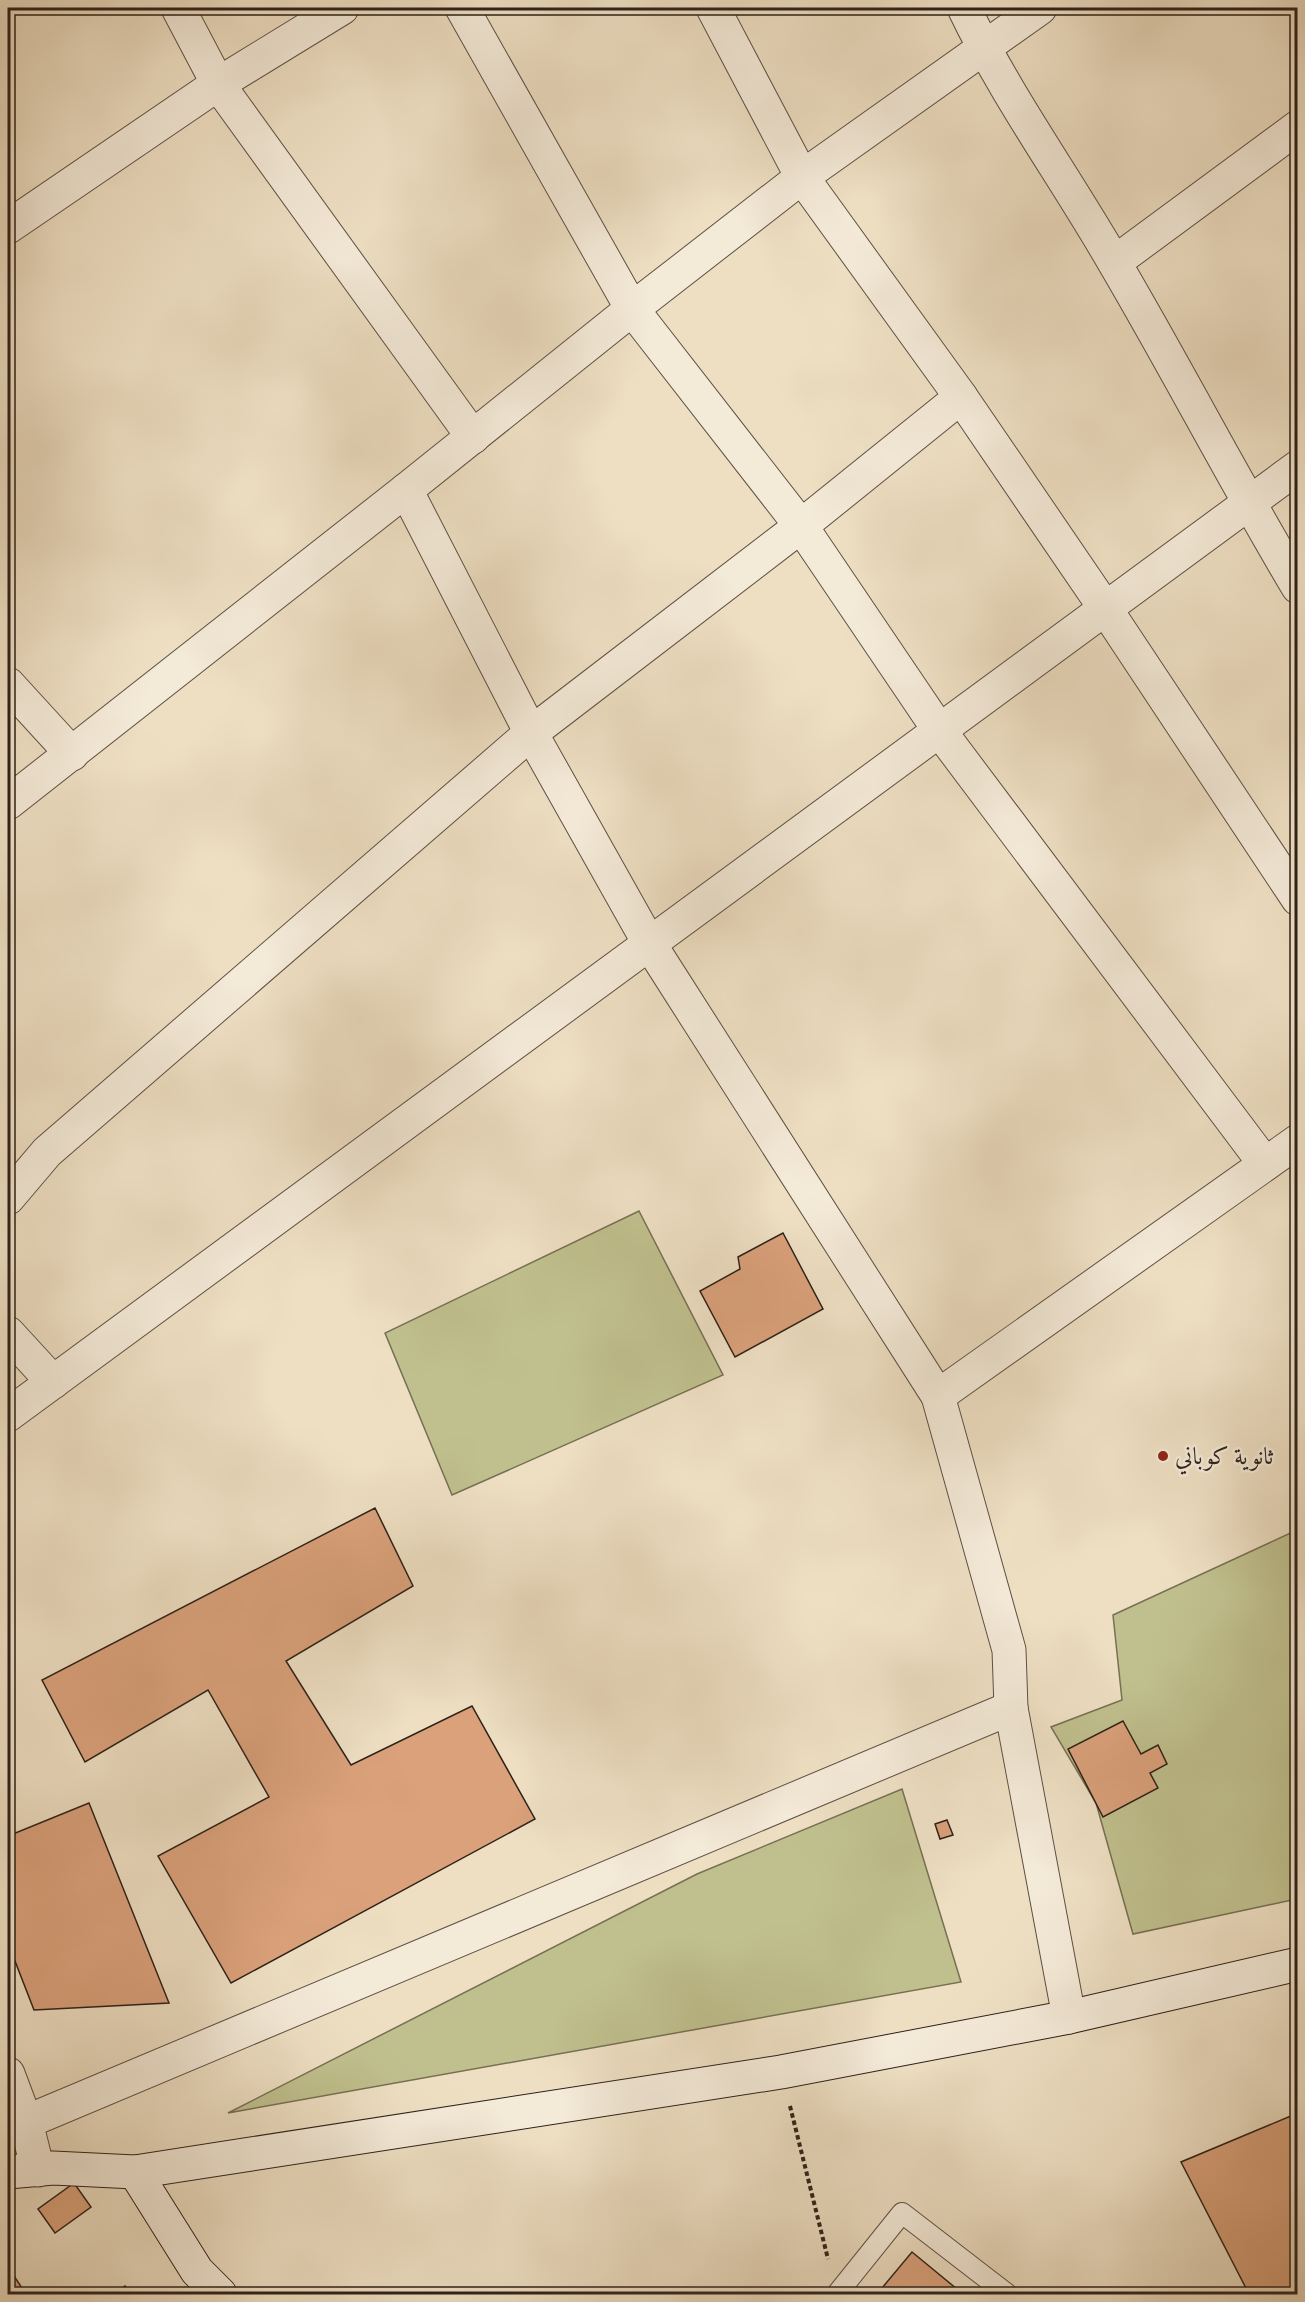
<svg xmlns="http://www.w3.org/2000/svg" width="1305" height="2302" font-family="'IM FELL Great Primer',Amiri,serif">
<style>
.green{fill:#c0c08e;stroke:#767054;stroke-width:1.5}
.building{fill:#daa17b;stroke:#2d211a;stroke-width:1.5}
.lines{fill:none;stroke-linecap:round;stroke-linejoin:round}
.lane-casing{stroke:#5d5044;stroke-width:22}
.street-casing{stroke:#5d5044;stroke-width:35}
.secondary-casing{stroke:#2d211a;stroke-width:35}
.path{stroke:#2d211a;stroke-width:4;stroke-dasharray:4.5 3;stroke-linecap:butt}
.lane{stroke:#f4ead8;stroke-width:20}
.street{stroke:#f4ead8;stroke-width:33}
.secondary{stroke:#f4ead8;stroke-width:33}
.poi-dot{fill:#8f2418;stroke:#f4ead8;stroke-width:2}
.labels{text-anchor:middle;stroke-width:5;stroke-linejoin:round;paint-order:stroke}
.poi-label{font-size:24px;fill:#2d211a;stroke:#f4ead8;text-anchor:start}
</style>
<rect width="100%" height="100%" fill="#eedfc3"/>
<filter id="stains"><feTurbulence type="fractalNoise" baseFrequency=".00333" numOctaves="4"/><feColorMatrix values="0 0 0 0 .2 0 0 0 0 .09 0 0 0 0 .02 0 0 0 .5 -.17"/></filter>
<radialGradient id="worn" r=".72"><stop offset=".6" stop-color="#630" stop-opacity="0"/><stop offset="1" stop-color="#630" stop-opacity=".3"/></radialGradient>
<g class="green">
<polygon points="639,1211 723,1375 452,1495 385,1333"/>
<polygon points="1297,1530 1297,1899 1133,1934 1096,1803 1051,1727 1122,1700 1113,1615"/>
<polygon points="902,1789 961,1982 228,2113 697,1874"/>
</g>
<g class="building">
<polygon points="783,1233 823,1309 735,1357 700,1291 740,1269 738,1257"/>
<polygon points="375,1508 413,1586 286,1661 351,1765 472,1706 535,1819 231,1983 158,1856 269,1797 208,1690 85,1762 42,1680"/>
<polygon points="1123,1721 1141,1754 1158,1745 1167,1764 1150,1773 1158,1788 1103,1817 1068,1749"/>
<polygon points="89,1803 169,2003 34,2010 8,1943 8,1836"/>
<polygon points="947,1820 953,1835 940,1839 935,1824"/>
<polygon points="1298,2113 1298,2294 1249,2294 1181,2162"/>
<polygon points="74,2183 91,2207 55,2233 38,2209"/>
<polygon points="912,2252 963,2294 877,2294"/>
<polygon points="10,2270 26,2294 8,2294 8,2271"/>
<polygon points="125,2286 131,2294 113,2294"/>
</g>
<g class="lines">
<defs>
<polyline id="lane" points="837,2294 902,2213 1007,2294"/>
<g id="street">
<polyline points="178,8 218,84 473,437"/>
<polyline points="462,8 632,309 801,526 939,730 1265,1164"/>
<polyline points="713,8 802,177 961,397 1105,608 1298,899"/>
<path d="M 964,8 C 1006,96 1065,177 1114,262 C 1177,369 1234,480 1298,587"/>
<polyline points="8,227 218,84 342,8"/>
<polyline points="1115,262 1298,127"/>
<polyline points="8,684 72,754"/>
<polyline points="8,803 406,490 632,309 802,177 1040,8"/>
<polyline points="8,1198 47,1152 531,733 801,526 961,397"/>
<polyline points="8,1333 53,1382"/>
<polyline points="938,1396 1298,1141"/>
<polyline points="8,1415 1298,467"/>
<polyline points="1011,1708 1069,2017"/>
<polyline points="8,2074 26,2122 38,2170"/>
<polyline points="26,2122 1011,1708 1009,1650 938,1396 649,943 531,733 406,490"/>
</g>
<g id="secondary">
<polyline points="8,2172 53,2168 135,2172 781,2072 1069,2017 1298,1964"/>
<polyline points="135,2172 197,2271 220,2294"/>
</g>
</defs>
<use href="#lane" class="lane-casing"/>
<use href="#street" class="street-casing"/>
<use href="#secondary" class="secondary-casing"/>
<polyline class="path" points="790,2106 828,2259"/>
<use href="#lane" class="lane"/>
<use href="#street" class="street"/>
<use href="#secondary" class="secondary"/>
</g>
<circle class="poi-dot" cx="1163" cy="1456" r="6"/>
<g class="labels">
<g class="poi-label">
<text x="1175" y="1464">ثانوية كوباني</text>
</g>
</g>
<rect width="1305" height="2302" fill="none" stroke="#eedfc3" stroke-width="30"/>
<rect x="9" y="9" width="1287" height="2284" fill="none" stroke="#2d211a" stroke-width="3"/>
<rect x="15" y="15" width="1275" height="2272" fill="none" stroke="#2d211a" stroke-width="1.5"/>
<rect width="100%" height="100%" filter="url(#stains)"/>
<rect width="100%" height="100%" fill="url(#worn)"/>
</svg>
